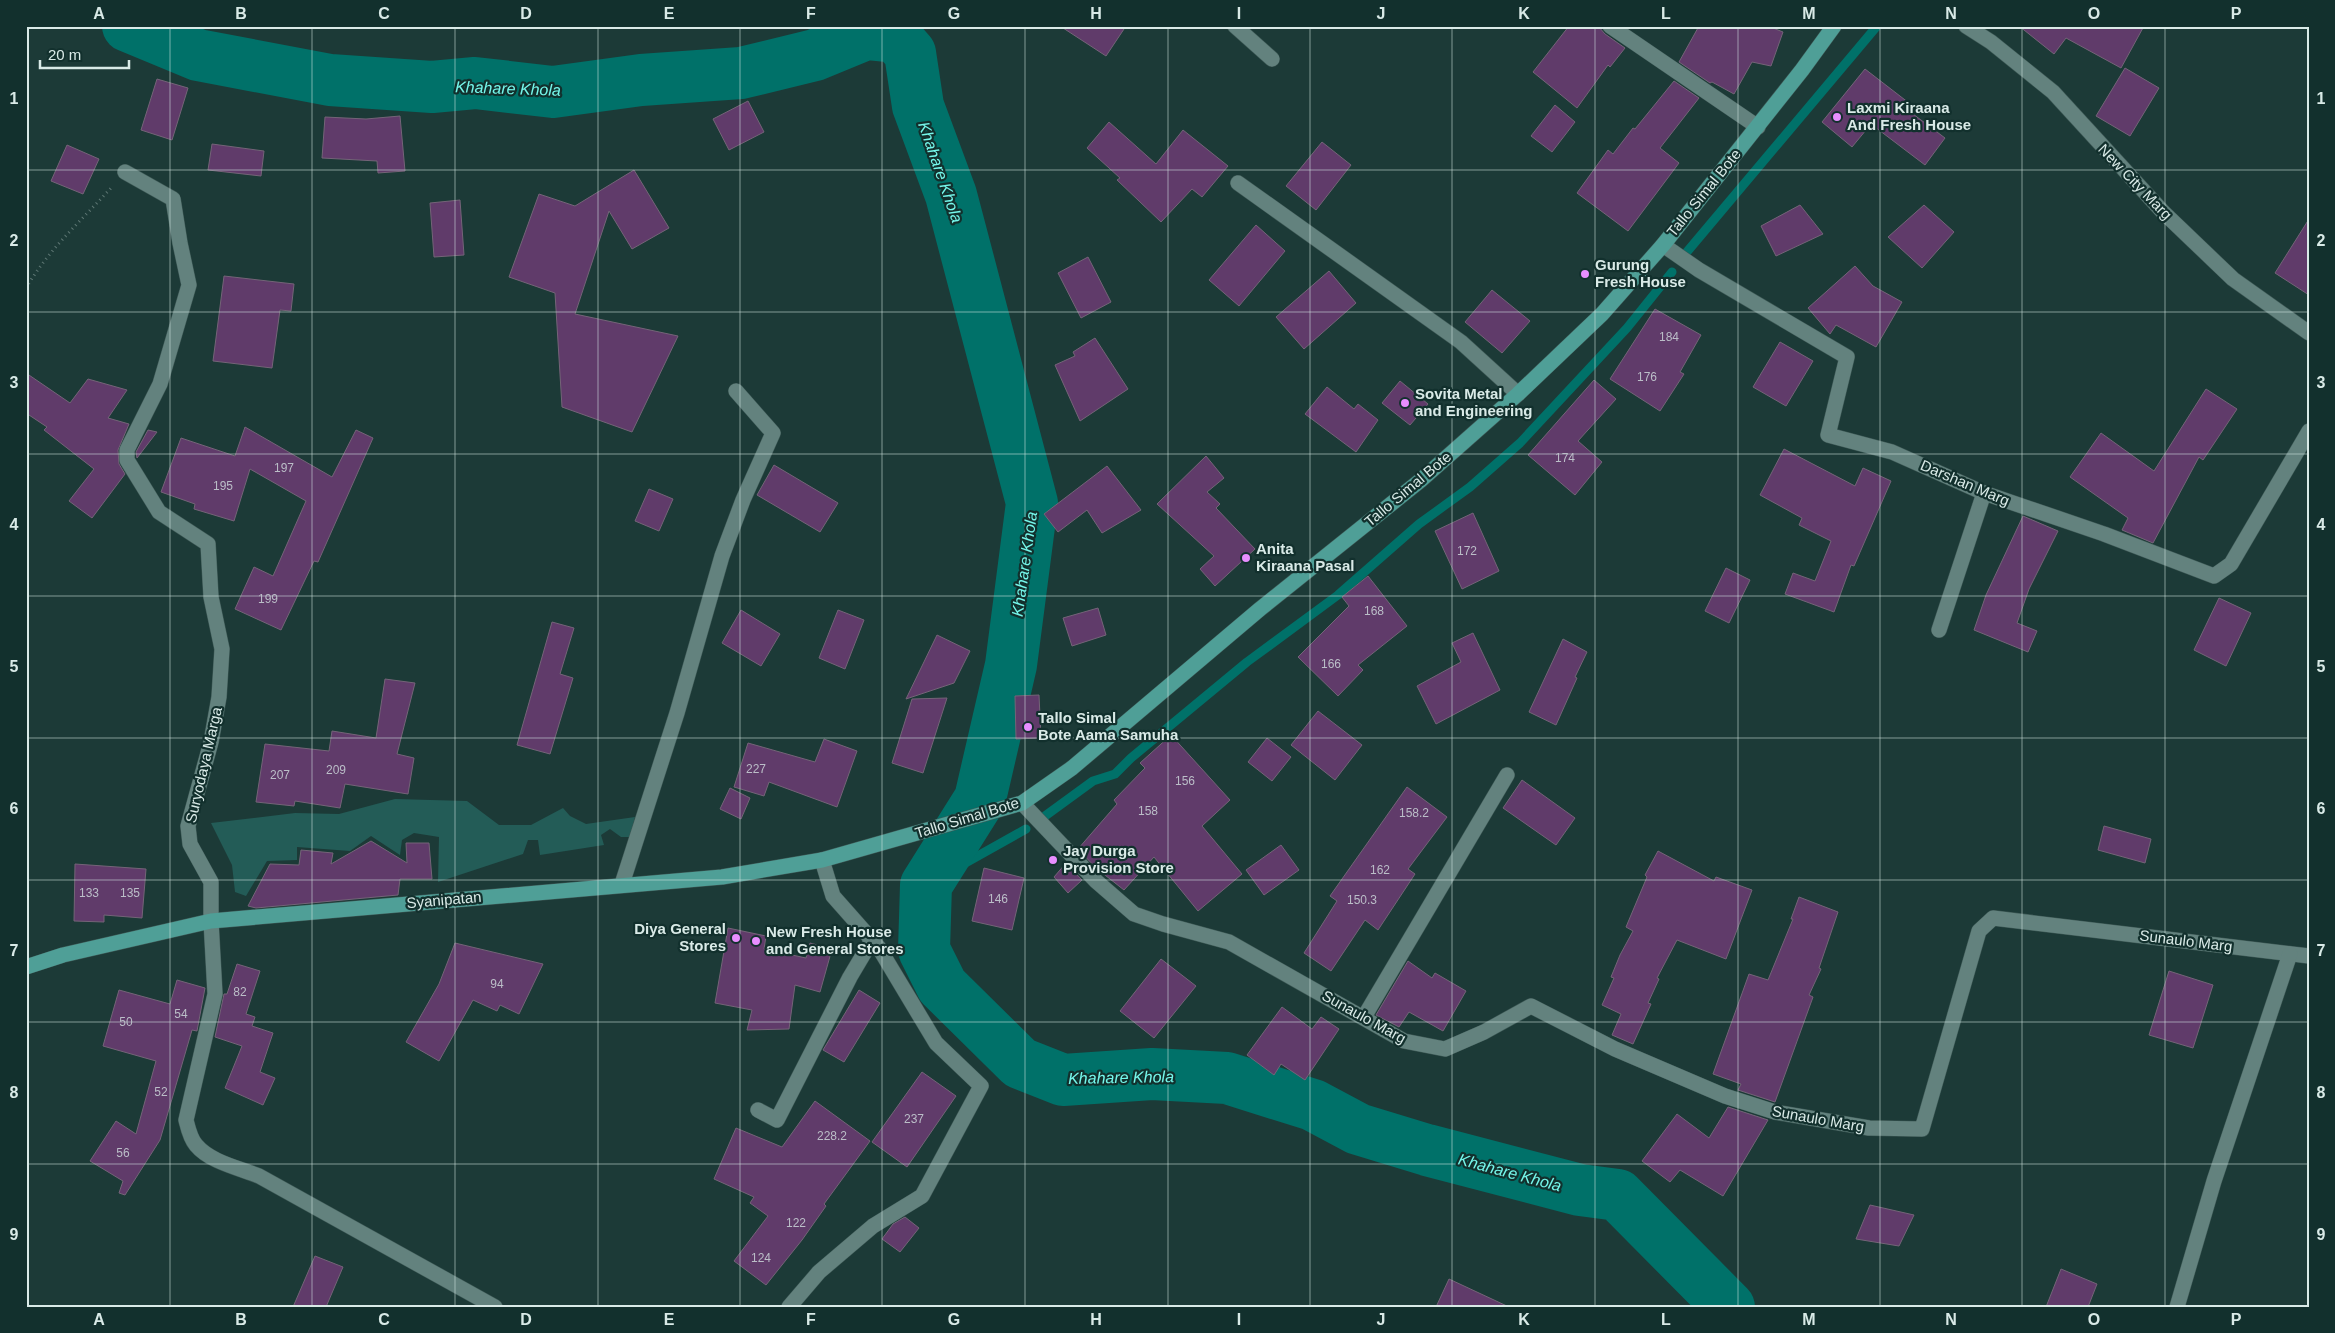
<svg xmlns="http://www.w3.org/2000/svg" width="2335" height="1333" font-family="Helvetica,sans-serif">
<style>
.green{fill:#235c57}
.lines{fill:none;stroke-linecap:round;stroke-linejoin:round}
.stream{stroke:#007169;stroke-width:9}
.river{stroke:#007169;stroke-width:52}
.building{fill:#603b6a;stroke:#746478}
.minor-casing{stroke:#3e5956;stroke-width:16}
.major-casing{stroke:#3e5956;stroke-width:16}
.path{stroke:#5f7875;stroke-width:3;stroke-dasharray:1 4;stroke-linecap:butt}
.minor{stroke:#63827e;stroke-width:15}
.major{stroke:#4f9f97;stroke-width:15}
.grid{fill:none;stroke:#d9eae7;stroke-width:1;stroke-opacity:0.55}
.poi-dot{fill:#e88eff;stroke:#12302d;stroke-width:2}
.labels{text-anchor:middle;stroke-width:4.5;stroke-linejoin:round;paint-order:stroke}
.number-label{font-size:12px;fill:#bbbec8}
.poi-label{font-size:15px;font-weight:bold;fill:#d9eae7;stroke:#12302d;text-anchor:start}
.street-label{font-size:15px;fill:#d9eae7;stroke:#12302d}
.water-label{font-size:16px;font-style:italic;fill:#75f7eb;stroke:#12302d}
.neatline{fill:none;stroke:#d9eae7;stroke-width:2}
.grid-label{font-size:16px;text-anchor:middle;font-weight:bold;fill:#d9eae7}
</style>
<rect width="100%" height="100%" fill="#1c3a37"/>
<polygon class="green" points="395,799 467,801 499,825 531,825 563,808 570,816 586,824 635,817 630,837 621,837 610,829 601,835 604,845 540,855 538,840 528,840 523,854 438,882 439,837 414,833 402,840 400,855 371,836 350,851 297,847 297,860 267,861 246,896 235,892 232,865 211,823 295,813 339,814"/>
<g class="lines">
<g class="stream">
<polyline points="1686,253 1877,26"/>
<polyline points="1045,816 1093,781 1115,774 1131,758 1247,662 1338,595 1419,524 1470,487 1520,443 1627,328 1672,272"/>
<polyline points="926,885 1026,829"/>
</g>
<polyline class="river" points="128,26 198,55 330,80 432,87 475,83 553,92 641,80 741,73 815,55 866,34 896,37 910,53 918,106 951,195 1032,503 1011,665 980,799 926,885 924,950 942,986 1020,1063 1063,1080 1152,1074 1227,1078 1313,1105 1358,1129 1427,1150 1580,1190 1618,1195 1729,1307"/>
</g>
<g class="building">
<polygon points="1060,26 1126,26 1106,56"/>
<polygon points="1569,26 1598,26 1605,34 1625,48 1610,67 1608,65 1577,108 1533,72"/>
<polygon points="1699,26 1768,26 1783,32 1771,66 1752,62 1734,94 1712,82 1710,83 1679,62"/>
<polygon points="2019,26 2144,26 2121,68 2066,38 2054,54"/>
<polygon points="2125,68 2159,88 2130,136 2096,116"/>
<polygon points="1865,69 1909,103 1905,108 1945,138 1925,165 1871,124 1852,147 1822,122"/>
<polygon points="157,79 188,88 172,140 141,130"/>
<polygon points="1674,81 1699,98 1660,148 1679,163 1628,231 1577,193 1608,150 1613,154 1633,128 1635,129"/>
<polygon points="748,101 764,132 729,150 713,119"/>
<polygon points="1555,105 1575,122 1552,152 1531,136"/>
<polygon points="400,116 405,171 378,173 377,161 322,158 325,117 366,119"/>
<polygon points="1109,122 1156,164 1183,130 1228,166 1202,197 1192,189 1161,222 1117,180 1120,178 1087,148"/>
<polygon points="1322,142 1351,165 1316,210 1286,186"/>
<polygon points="212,144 264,151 261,176 208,170"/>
<polygon points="67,145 99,159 83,194 51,181"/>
<polygon points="634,170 669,228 632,249 609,211 575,314 678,336 632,432 562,407 555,293 509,277 539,194 575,206"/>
<polygon points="460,200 464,255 434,257 430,203"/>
<polygon points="1800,205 1823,234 1776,256 1761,226"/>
<polygon points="1924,205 1954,232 1922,268 1888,237"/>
<polygon points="2309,219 2309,295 2275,273"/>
<polygon points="1256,225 1285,251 1239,306 1209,280"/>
<polygon points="1088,257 1111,302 1081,318 1058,273"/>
<polygon points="1855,266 1873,286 1902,302 1876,347 1836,325 1830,334 1808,308"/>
<polygon points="1329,271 1356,303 1304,349 1276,317"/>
<polygon points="224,276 294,284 291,311 280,310 272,368 213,361"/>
<polygon points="1492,290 1530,321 1502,353 1465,322"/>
<polygon points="1655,309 1701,335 1680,372 1684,374 1660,411 1610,379"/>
<polygon points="1095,338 1128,389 1080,421 1055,365 1075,356 1073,352"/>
<polygon points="1780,342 1813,361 1786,406 1753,387"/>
<polygon points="26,373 70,403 88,379 127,390 108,418 129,424 118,450 119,464 125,474 92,518 69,501 94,469 44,430 47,427 26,413"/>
<polygon points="1594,380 1616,399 1578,441 1602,462 1575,495 1528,455"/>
<polygon points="1400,381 1428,404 1410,425 1382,403"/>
<polygon points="1327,387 1354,409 1358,404 1378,420 1356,452 1305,414"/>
<polygon points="2206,389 2237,409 2203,460 2199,457 2153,543 2122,530 2128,518 2070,477 2101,433 2154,471"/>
<polygon points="245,427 332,477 356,430 373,438 318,562 314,561 281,630 235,609 254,567 273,576 306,501 250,469 234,521 194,509 195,504 161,492 181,438 235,456"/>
<polygon points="148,430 157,432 137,458 136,452"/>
<polygon points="1784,449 1855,486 1863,468 1891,481 1854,566 1851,565 1834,612 1785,594 1793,573 1815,581 1831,541 1799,525 1802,518 1760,495"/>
<polygon points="1206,456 1224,478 1207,492 1220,504 1216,508 1255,549 1215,586 1200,569 1214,556 1157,504"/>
<polygon points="774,465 838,503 820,532 757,495"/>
<polygon points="1107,466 1141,510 1102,533 1087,510 1058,532 1044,514"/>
<polygon points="649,489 673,499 659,531 635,521"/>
<polygon points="1473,513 1499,571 1462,589 1435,531"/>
<polygon points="2023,516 2058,531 2029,589 2017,623 2037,631 2028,652 1974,630 1986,595"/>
<polygon points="1726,568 1750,580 1729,623 1705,611"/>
<polygon points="1368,576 1407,626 1358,665 1363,670 1338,696 1298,657 1349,606 1342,597"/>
<polygon points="2219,598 2251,613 2226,666 2194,650"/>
<polygon points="1098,608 1106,635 1072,646 1063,618"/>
<polygon points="741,610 780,634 761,666 722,643"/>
<polygon points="838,610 864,620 845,669 819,658"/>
<polygon points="552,622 574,628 560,674 573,678 550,754 517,745"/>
<polygon points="1473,633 1500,690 1436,724 1417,686 1461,662 1452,643"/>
<polygon points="937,635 970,651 954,683 906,699"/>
<polygon points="1563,639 1587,652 1575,677 1577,678 1556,725 1529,712"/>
<polygon points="385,679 415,683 397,754 414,758 408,794 345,784 340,808 295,801 294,806 256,802 265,744 329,751 332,731 376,738"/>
<polygon points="1039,695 1041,738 1016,739 1015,696"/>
<polygon points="947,698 923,773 892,763 912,699"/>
<polygon points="1318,711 1362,745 1335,780 1291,745"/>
<polygon points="1171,735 1230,800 1202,826 1242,874 1198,911 1154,857 1124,890 1096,868 1078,849 1117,804 1114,800 1145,768 1140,763"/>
<polygon points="1267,738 1291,757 1272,781 1248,762"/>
<polygon points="824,739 857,751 837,807 769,782 764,796 734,787 748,743 815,762"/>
<polygon points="1522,780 1575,818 1556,845 1503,808"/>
<polygon points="1407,787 1447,817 1408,869 1415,874 1378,930 1365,920 1331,971 1304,953 1337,901 1330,896"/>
<polygon points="730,788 750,798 741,819 720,809"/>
<polygon points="2104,826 2151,839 2145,863 2098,850"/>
<polygon points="371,841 407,863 406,843 429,843 432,879 400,879 398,895 256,908 248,906 270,864 299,865 301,850 333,853 331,864"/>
<polygon points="1281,845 1299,870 1264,895 1246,870"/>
<polygon points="1658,851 1714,881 1716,877 1752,890 1726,959 1677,940 1657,978 1659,979 1648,1003 1651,1004 1633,1044 1612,1035 1621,1014 1602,1005 1614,978 1611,977 1620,955 1633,931 1626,927 1647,877 1645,875"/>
<polygon points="1066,863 1082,880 1068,893 1054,877"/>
<polygon points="75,864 146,869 142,918 104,915 104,922 74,921"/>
<polygon points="984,868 1024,878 1012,930 972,921"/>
<polygon points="1799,897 1838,912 1819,968 1821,969 1809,995 1813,997 1775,1102 1738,1090 1741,1084 1713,1074 1749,974 1768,980 1793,919 1791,919"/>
<polygon points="728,928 766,936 764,949 806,958 810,943 832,949 820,992 795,985 789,1029 747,1030 752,1010 715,1003"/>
<polygon points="455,943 543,964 519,1014 500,1005 497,1011 473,1000 439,1061 406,1042 439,984"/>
<polygon points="1161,959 1196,986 1154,1038 1120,1011"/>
<polygon points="1408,961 1432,978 1435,973 1466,991 1443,1031 1409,1012 1399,1027 1376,1015"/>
<polygon points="237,964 260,971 246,1014 255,1017 252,1026 273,1033 260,1072 275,1078 263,1105 225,1088 242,1046 215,1037 224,994 227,994"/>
<polygon points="2169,971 2213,985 2193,1048 2149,1035"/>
<polygon points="177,980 205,988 197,1031 192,1030 160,1140 125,1195 119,1193 123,1181 90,1161 116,1121 136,1134 156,1061 103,1046 119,990 170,1004"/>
<polygon points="859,990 880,1003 844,1062 823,1050"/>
<polygon points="1282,1007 1312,1029 1321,1017 1339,1029 1305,1080 1281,1064 1274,1075 1247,1055"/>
<polygon points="922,1072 956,1096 907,1167 872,1142"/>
<polygon points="815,1101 870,1141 824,1204 826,1206 802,1240 766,1285 734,1261 768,1216 750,1203 754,1197 714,1179 736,1128 782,1147"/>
<polygon points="1728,1107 1768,1120 1723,1196 1680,1170 1670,1182 1642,1161 1677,1114 1709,1138"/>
<polygon points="1870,1205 1914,1215 1899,1246 1856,1239"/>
<polygon points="905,1217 919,1228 900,1252 882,1239 893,1224"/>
<polygon points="315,1256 343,1267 326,1307 293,1307"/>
<polygon points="2061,1269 2097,1284 2088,1307 2046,1307"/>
<polygon points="1449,1279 1509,1307 1436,1307"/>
</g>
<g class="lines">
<defs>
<g id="minor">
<polyline points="1235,26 1272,59"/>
<polyline points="1610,26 1758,127"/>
<polyline points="1966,26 1991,42 2053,92 2163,212 2233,279 2309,333"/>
<path d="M 125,172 L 173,199 L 180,243 L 189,285 L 160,384 L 127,450 L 127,460 L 159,512 L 208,544 L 211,597 L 222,649 L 219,697 L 211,742 L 188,826 L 190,844 L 211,882 L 211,921 L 215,994 L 186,1120 C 188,1128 190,1138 196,1145 C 210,1162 239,1168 259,1176 L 495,1307"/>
<polyline points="1238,183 1461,342 1518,394"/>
<polyline points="1663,245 1699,270 1847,357 1828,435 1892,452 1984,493 2104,534 2214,576 2231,564 2309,431"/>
<polyline points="1939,630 1984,493"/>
<polyline points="1022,803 1096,881 1134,914 1163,924 1229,942 1404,1041 1445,1049 1484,1032 1531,1006 1615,1049 1725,1096 1775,1112 1869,1128 1922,1129 1979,931 1993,918 2309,956"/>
<polyline points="622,884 677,713 722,556 743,500 773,433 736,391"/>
<polyline points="1364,1017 1507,775"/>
<polyline points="758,1110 777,1120 850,977 872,940"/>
<polyline points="789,1307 819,1272 873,1226 922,1196 981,1086 936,1043 879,948 833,896 822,860"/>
<polyline points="2177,1307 2214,1181 2290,954"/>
</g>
<polyline id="major" points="26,967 63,955 211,921 722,877 822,860 1022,803 1072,768 1260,609 1421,480 1518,394 1602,314 1663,245 1802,70 1834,26"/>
</defs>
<use href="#minor" class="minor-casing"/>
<use href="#major" class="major-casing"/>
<path class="path" d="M 26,288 C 49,249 81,221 111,188"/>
<use href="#minor" class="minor"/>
<use href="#major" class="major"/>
</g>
<path class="grid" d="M 170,26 L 170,1307M 312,26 L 312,1307M 455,26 L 455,1307M 598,26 L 598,1307M 740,26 L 740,1307M 882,26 L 882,1307M 1025,26 L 1025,1307M 1168,26 L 1168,1307M 1310,26 L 1310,1307M 1452,26 L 1452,1307M 1595,26 L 1595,1307M 1738,26 L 1738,1307M 1880,26 L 1880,1307M 2022,26 L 2022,1307M 2165,26 L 2165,1307M 26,170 L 2309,170M 26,312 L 2309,312M 26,454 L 2309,454M 26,596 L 2309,596M 26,738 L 2309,738M 26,880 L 2309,880M 26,1022 L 2309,1022M 26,1164 L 2309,1164"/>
<g class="poi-dot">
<circle cx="1837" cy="117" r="5"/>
<circle cx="1585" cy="274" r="5"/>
<circle cx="1405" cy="403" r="5"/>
<circle cx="1246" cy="558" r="5"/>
<circle cx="1028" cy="727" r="5"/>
<circle cx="1053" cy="860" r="5"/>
<circle cx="736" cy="938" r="5"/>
<circle cx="756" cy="941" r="5"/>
</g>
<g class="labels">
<g class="number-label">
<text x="1669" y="341">184</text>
<text x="1647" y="381">176</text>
<text x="1565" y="462">174</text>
<text x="284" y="472">197</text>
<text x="223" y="490">195</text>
<text x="1467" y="555">172</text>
<text x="268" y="603">199</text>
<text x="1374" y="615">168</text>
<text x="1331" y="668">166</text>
<text x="756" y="773">227</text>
<text x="336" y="774">209</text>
<text x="280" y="779">207</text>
<text x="1185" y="785">156</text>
<text x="1148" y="815">158</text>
<text x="1414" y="817">158.2</text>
<text x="1380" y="874">162</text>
<text x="89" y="897">133</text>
<text x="130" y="897">135</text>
<text x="998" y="903">146</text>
<text x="1362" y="904">150.3</text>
<text x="497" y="988">94</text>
<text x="240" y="996">82</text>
<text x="181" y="1018">54</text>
<text x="126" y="1026">50</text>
<text x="161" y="1096">52</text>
<text x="914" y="1123">237</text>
<text x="832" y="1140">228.2</text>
<text x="123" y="1157">56</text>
<text x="796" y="1227">122</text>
<text x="761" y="1262">124</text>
</g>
<g class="poi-label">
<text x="1847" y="113">Laxmi Kiraana<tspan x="1847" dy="17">And Fresh House</tspan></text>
<text x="1595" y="270">Gurung<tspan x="1595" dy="17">Fresh House</tspan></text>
<text x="1415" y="399">Sovita Metal<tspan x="1415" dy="17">and Engineering</tspan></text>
<text x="1256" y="554">Anita<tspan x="1256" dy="17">Kiraana Pasal</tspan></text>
<text x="1038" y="723">Tallo Simal<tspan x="1038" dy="17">Bote Aama Samuha</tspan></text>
<text x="1063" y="856">Jay Durga<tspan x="1063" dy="17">Provision Store</tspan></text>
<text x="726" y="934" text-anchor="end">Diya General<tspan x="726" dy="17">Stores</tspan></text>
<text x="766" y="937">New Fresh House<tspan x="766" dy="17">and General Stores</tspan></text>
</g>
<g class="street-label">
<text transform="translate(2135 182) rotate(46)" y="5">New City Marg</text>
<text transform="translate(1704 193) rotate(-51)" y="5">Tallo Simal Bote</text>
<text transform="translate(1965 483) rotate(23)" y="5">Darshan Marg</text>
<text transform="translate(1408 489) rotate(-40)" y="5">Tallo Simal Bote</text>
<text transform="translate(204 765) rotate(-77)" y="5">Suryodaya Marga</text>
<text transform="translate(967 818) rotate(-17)" y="5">Tallo Simal Bote</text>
<text transform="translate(444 900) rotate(-5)" y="5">Syanipatan</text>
<text transform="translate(2186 941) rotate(7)" y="5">Sunaulo Marg</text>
<text transform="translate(1364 1017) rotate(29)" y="5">Sunaulo Marg</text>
<text transform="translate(1818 1119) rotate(10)" y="5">Sunaulo Marg</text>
</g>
<g class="water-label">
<text transform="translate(508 88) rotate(2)" y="6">Khahare Khola</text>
<text transform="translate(941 172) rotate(71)" y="6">Khahare Khola</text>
<text transform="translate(1024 564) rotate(-82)" y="6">Khahare Khola</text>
<text transform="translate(1121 1077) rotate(-1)" y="6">Khahare Khola</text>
<text transform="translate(1510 1172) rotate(15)" y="6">Khahare Khola</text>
</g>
</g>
<rect width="2335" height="1333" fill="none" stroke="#12302d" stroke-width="55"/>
<path d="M40 60v8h89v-8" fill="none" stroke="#d9eae7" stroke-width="2.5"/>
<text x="48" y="60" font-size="15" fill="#d9eae7" stroke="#12302d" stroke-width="4" paint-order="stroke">20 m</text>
<rect x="28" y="28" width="2280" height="1278" class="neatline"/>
<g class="grid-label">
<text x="99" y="19">A</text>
<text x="241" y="19">B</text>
<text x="384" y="19">C</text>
<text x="526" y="19">D</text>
<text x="669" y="19">E</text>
<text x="811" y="19">F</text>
<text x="954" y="19">G</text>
<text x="1096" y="19">H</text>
<text x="1239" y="19">I</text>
<text x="1381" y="19">J</text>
<text x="1524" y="19">K</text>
<text x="1666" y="19">L</text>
<text x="1809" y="19">M</text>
<text x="1951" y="19">N</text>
<text x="2094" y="19">O</text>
<text x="2236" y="19">P</text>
<text x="14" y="104">1</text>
<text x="2321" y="104">1</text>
<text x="14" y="246">2</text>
<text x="2321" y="246">2</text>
<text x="14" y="388">3</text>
<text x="2321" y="388">3</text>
<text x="14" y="530">4</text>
<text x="2321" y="530">4</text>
<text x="14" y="672">5</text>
<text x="2321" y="672">5</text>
<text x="14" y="814">6</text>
<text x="2321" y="814">6</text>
<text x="14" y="956">7</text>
<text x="2321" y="956">7</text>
<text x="14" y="1098">8</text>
<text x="2321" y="1098">8</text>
<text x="14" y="1240">9</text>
<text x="2321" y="1240">9</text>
<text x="99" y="1325">A</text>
<text x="241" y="1325">B</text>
<text x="384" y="1325">C</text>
<text x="526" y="1325">D</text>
<text x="669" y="1325">E</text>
<text x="811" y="1325">F</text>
<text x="954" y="1325">G</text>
<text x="1096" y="1325">H</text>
<text x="1239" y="1325">I</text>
<text x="1381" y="1325">J</text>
<text x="1524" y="1325">K</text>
<text x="1666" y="1325">L</text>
<text x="1809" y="1325">M</text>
<text x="1951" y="1325">N</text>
<text x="2094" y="1325">O</text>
<text x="2236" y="1325">P</text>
</g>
</svg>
